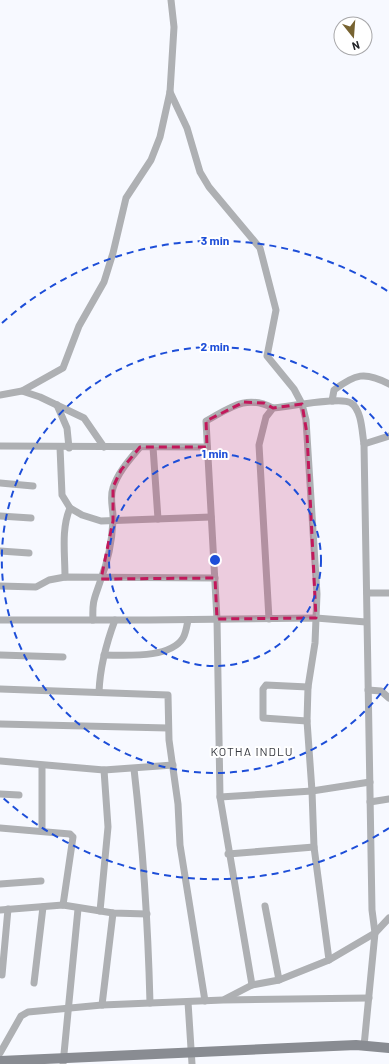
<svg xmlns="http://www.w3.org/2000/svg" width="389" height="1064" font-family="Barlow,sans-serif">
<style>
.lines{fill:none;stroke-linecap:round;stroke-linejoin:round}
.street{stroke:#aeb0b3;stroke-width:7}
.secondary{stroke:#898c92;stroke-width:10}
.marked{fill:#c2185b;fill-opacity:0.2;stroke:#c2185b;stroke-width:3;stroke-dasharray:8 5;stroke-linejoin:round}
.ring{fill:none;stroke:#1d4ed8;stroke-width:2;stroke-dasharray:7 5}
.labels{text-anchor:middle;stroke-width:4;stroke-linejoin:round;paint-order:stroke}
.neighbourhood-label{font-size:12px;letter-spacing:1px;fill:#373a41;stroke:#fff}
.centre{fill:#1d4ed8;stroke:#fff;stroke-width:2}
.ring-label{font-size:12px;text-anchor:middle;font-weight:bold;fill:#1d4ed8;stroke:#fff;stroke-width:4;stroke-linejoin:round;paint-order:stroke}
</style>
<rect width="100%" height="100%" fill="#f7f9ff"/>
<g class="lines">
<g class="street">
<polyline points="170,92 187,128 200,172 209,187 260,248 276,310 267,356 294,389 302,404 306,420 317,594 315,643 308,687 307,721 312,791 370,782"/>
<polyline points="22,391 40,397 84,418 104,447"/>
<polyline points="0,395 22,391 63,368 79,326 104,282 113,253 126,198 151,160 160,137 170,92 174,27 171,0"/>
<path d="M 332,401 L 334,390 C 355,374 365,371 389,384"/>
<polyline points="57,405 67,428 69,448"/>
<polyline points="364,444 389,436"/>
<polyline points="0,446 207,447"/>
<polyline points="60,447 62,495 70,508 82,515 101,521 211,517"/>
<polyline points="153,447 158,519"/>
<polyline points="0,483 33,486"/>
<polyline points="0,516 31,518"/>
<polyline points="0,551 29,553"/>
<path d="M 65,577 C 65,554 61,529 70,508"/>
<polyline points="0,586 36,587 49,580 65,577 215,578"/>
<polyline points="367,593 389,593"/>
<path d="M 269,619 L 259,445 L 266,417 L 273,408 C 288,407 341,396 351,403 C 362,410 362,433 364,444 L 372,910 L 375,933 L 364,1046"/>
<polyline points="0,620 149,620 316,618 366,622"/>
<path d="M 93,620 C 92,599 95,598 101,579 C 108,561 112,540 113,521 C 114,510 109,499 113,488 C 118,472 130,459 140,447"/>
<polyline points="0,655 63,657"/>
<path d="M 104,655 C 125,655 170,659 183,638 C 186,633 187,625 188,620"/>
<polyline points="0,689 168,695 169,740 178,804 180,845 205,1001"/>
<polyline points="368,690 381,691 389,698"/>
<path d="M 99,692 C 100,667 106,644 115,620"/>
<polyline points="307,721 263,718 263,689 266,685 308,687"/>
<polyline points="0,724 168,728"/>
<polyline points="0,761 104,770 173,765"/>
<path d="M 134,769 C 143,847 148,925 150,1003"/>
<polyline points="0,794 19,795"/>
<polyline points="220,797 312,791 314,847 329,960 279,980 252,985 225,999"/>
<polyline points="370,802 389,799"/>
<polyline points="0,828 70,834 73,837 63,905"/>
<polyline points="42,831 42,766"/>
<polyline points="228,854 314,847"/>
<polyline points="0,884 41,881"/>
<polyline points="265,906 279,980"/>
<polyline points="0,910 63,905 113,913 147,914"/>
<polyline points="100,911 108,827 104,770"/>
<polyline points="329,960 375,933 389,918"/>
<polyline points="2,975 8,909"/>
<polyline points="34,983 43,907"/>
<path d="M 252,985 L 220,797 L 217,619 L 206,421 C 230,408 246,394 273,408"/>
<polyline points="188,1002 192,1064"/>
<polyline points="102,1005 113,913"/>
<polyline points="0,1053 21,1016 28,1012 102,1005 223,1000 369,998"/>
<polyline points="63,1064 78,909"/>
</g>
<polyline class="secondary" points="0,1061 356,1045 389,1048"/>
</g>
<path class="marked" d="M 244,402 L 264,403 L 273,408 L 302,404 L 307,434 L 316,618 L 217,619 L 215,578 L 101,579 L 113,521 L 113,487 L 121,470 L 140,447 L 207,447 L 206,421 Z"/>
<g class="ring">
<circle cx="215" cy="560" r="106"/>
<path d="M388 684A213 213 0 1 1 388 436"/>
<path d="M389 828A319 319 0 0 1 2 797M2 323A319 319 0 0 1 389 292"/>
</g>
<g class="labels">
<g class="neighbourhood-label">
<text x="252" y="756">KOTHA INDLU</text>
</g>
</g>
<circle cx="215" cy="560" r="6" class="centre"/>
<g class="ring-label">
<text x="215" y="245">3 min</text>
<text x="215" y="351">2 min</text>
<text x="215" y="458">1 min</text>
</g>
<g transform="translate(353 36) rotate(163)"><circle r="19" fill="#ffffff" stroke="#a7a7a9"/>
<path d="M0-3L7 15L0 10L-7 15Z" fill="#776331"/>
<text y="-6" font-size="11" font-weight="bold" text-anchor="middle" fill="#222327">N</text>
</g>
</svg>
